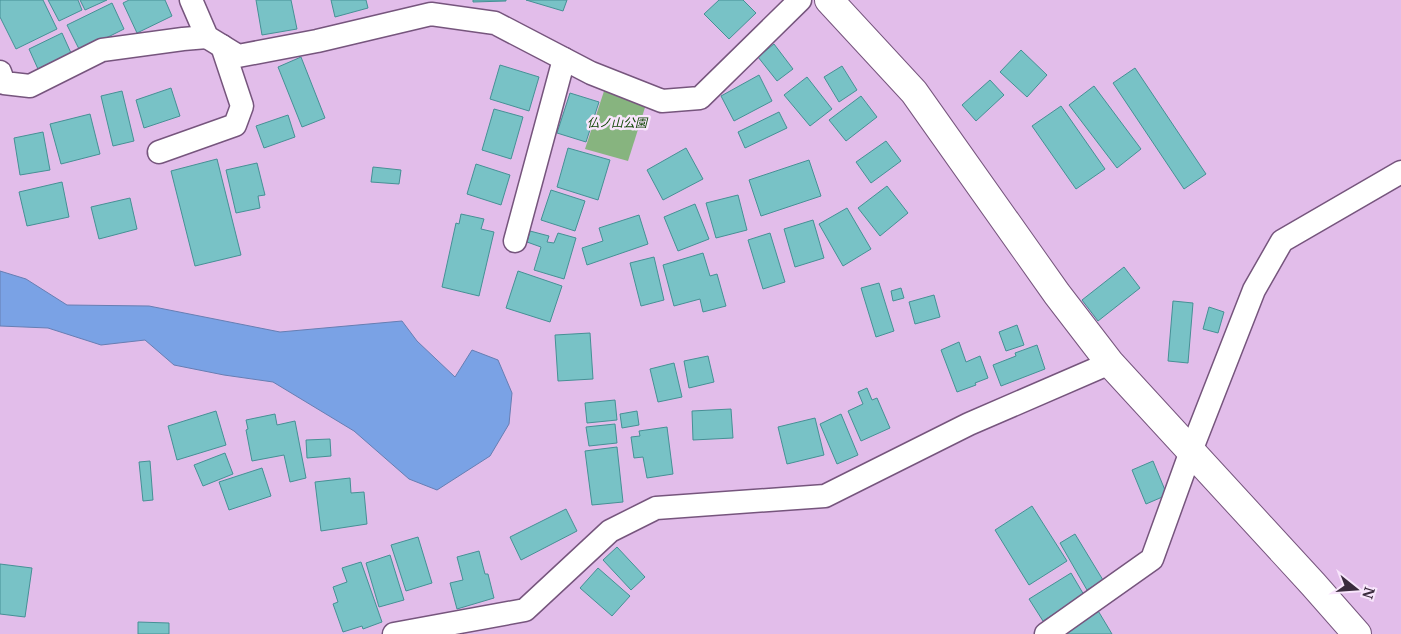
<svg xmlns="http://www.w3.org/2000/svg" width="1401" height="634" font-family="Merriweather,'Noto Sans JP',serif">
<style>
.green{fill:#87b47f}
.water{fill:#7aa2e5;stroke:#677eb3}
.building{fill:#78c2c6;stroke:#469095}
.lines{fill:none;stroke-linecap:round;stroke-linejoin:round}
.minor-casing{stroke:#76557d;stroke-width:25}
.tertiary-casing{stroke:#76557d;stroke-width:30}
.minor{stroke:#fff;stroke-width:22}
.tertiary{stroke:#fff;stroke-width:28}
.labels{text-anchor:middle;stroke-width:5;stroke-linejoin:round;paint-order:stroke}
.park-label{font-size:12px;font-style:italic;fill:#0e4502;stroke:#f8e5fc}
</style>
<rect width="100%" height="100%" fill="#e2bdea"/>
<polygon class="green" points="607,82 648,98 628,161 585,149"/>
<polygon class="water" points="0,271 26,279 67,305 149,306 280,332 402,321 417,341 455,377 472,350 498,360 512,393 509,424 490,456 437,490 409,479 354,431 273,382 224,375 174,365 145,340 101,345 48,328 0,326"/>
<g class="building">
<polygon points="0,0 43,0 57,29 16,49 0,17"/>
<polygon points="48,0 78,0 82,10 59,21"/>
<polygon points="80,0 107,0 85,10"/>
<polygon points="129,0 165,0 172,16 137,33 123,3"/>
<polygon points="256,0 291,0 297,29 262,35"/>
<polygon points="331,0 366,0 368,8 335,17"/>
<polygon points="473,0 506,0 506,1 473,2"/>
<polygon points="526,0 567,0 563,11"/>
<polygon points="719,0 743,0 756,13 729,39 704,14"/>
<polygon points="112,3 124,29 80,51 67,25"/>
<polygon points="62,33 71,53 38,69 29,49"/>
<polygon points="774,44 793,69 777,81 758,57"/>
<polygon points="1021,50 1047,75 1027,97 1000,72"/>
<polygon points="301,57 325,118 302,127 278,67"/>
<polygon points="500,65 539,77 529,111 490,99"/>
<polygon points="842,66 857,90 839,102 824,77"/>
<polygon points="1135,68 1206,174 1184,189 1113,83"/>
<polygon points="759,75 772,101 734,121 721,96"/>
<polygon points="807,77 832,109 810,126 784,95"/>
<polygon points="990,80 1004,95 976,121 962,105"/>
<polygon points="1094,86 1141,149 1117,168 1069,105"/>
<polygon points="171,88 180,116 144,128 136,100"/>
<polygon points="122,91 134,141 113,146 101,96"/>
<polygon points="570,93 599,102 586,142 557,133"/>
<polygon points="861,96 877,117 846,141 829,120"/>
<polygon points="1061,106 1105,169 1076,189 1032,126"/>
<polygon points="494,109 523,117 511,159 482,150"/>
<polygon points="779,112 787,128 745,148 738,132"/>
<polygon points="90,114 100,154 61,164 50,124"/>
<polygon points="288,115 295,137 264,148 256,126"/>
<polygon points="43,132 50,170 20,175 14,138"/>
<polygon points="886,141 901,161 871,183 856,162"/>
<polygon points="568,148 610,160 598,200 557,187"/>
<polygon points="686,148 703,179 663,200 647,170"/>
<polygon points="217,159 241,255 195,266 171,171"/>
<polygon points="809,160 821,196 761,216 749,180"/>
<polygon points="257,163 265,195 258,196 260,208 236,213 226,170"/>
<polygon points="476,164 510,175 501,205 467,194"/>
<polygon points="373,167 401,170 399,184 371,182"/>
<polygon points="62,182 69,217 27,226 19,192"/>
<polygon points="887,186 908,213 880,236 858,208"/>
<polygon points="551,190 585,201 575,231 541,220"/>
<polygon points="738,195 747,230 716,238 706,203"/>
<polygon points="130,198 137,229 99,239 91,207"/>
<polygon points="695,204 709,239 678,251 664,217"/>
<polygon points="847,208 871,249 843,266 819,224"/>
<polygon points="461,214 484,219 481,229 494,232 479,296 442,287 456,223 459,224"/>
<polygon points="639,215 648,244 587,265 582,248 603,241 599,228"/>
<polygon points="813,220 824,258 795,267 784,229"/>
<polygon points="530,231 549,236 547,242 554,243 558,233 576,238 564,279 534,270 541,247 527,242"/>
<polygon points="770,233 785,282 763,289 748,240"/>
<polygon points="703,253 710,276 717,274 726,306 703,312 700,299 674,306 663,265"/>
<polygon points="654,257 664,300 641,306 630,263"/>
<polygon points="1124,267 1140,288 1098,321 1082,300"/>
<polygon points="518,271 562,286 550,322 506,308"/>
<polygon points="879,283 894,331 876,337 861,288"/>
<polygon points="901,288 904,298 893,301 891,291"/>
<polygon points="934,295 940,317 915,324 909,302"/>
<polygon points="1173,301 1193,303 1188,363 1168,361"/>
<polygon points="1209,307 1224,312 1218,333 1203,329"/>
<polygon points="1017,325 1024,345 1006,351 999,332"/>
<polygon points="590,333 593,379 558,381 555,335"/>
<polygon points="959,342 966,362 980,356 988,378 975,383 976,385 957,392 941,350"/>
<polygon points="1037,345 1045,369 1001,386 993,365 1016,356 1015,353"/>
<polygon points="708,356 714,382 689,388 684,361"/>
<polygon points="674,363 682,397 658,402 650,369"/>
<polygon points="867,388 872,400 877,398 890,428 861,441 848,411 863,404 858,392"/>
<polygon points="615,400 617,420 587,423 585,403"/>
<polygon points="731,409 733,438 693,440 692,411"/>
<polygon points="216,411 226,445 177,460 168,426"/>
<polygon points="637,411 639,425 622,428 620,414"/>
<polygon points="275,414 277,425 295,421 306,478 290,482 284,455 252,461 246,430 248,429 246,420"/>
<polygon points="841,414 858,455 837,464 820,424"/>
<polygon points="815,418 824,455 787,464 778,427"/>
<polygon points="615,424 617,443 589,446 586,427"/>
<polygon points="667,427 673,474 647,478 643,457 634,458 631,437 640,436 639,431"/>
<polygon points="330,439 331,456 307,458 306,440"/>
<polygon points="617,447 623,502 592,505 585,451"/>
<polygon points="225,453 233,474 203,486 194,465"/>
<polygon points="150,461 153,500 143,501 139,462"/>
<polygon points="1153,461 1167,495 1146,504 1132,470"/>
<polygon points="262,468 271,496 229,510 219,482"/>
<polygon points="350,478 351,493 364,492 367,524 321,531 315,482"/>
<polygon points="1032,506 1067,561 1029,585 995,530"/>
<polygon points="566,509 577,531 521,560 510,537"/>
<polygon points="1075,534 1103,580 1087,590 1060,543"/>
<polygon points="418,537 432,583 406,591 391,545"/>
<polygon points="617,547 645,577 631,590 603,560"/>
<polygon points="479,551 485,574 488,574 494,598 457,609 450,583 463,580 457,557"/>
<polygon points="390,555 404,600 379,607 366,563"/>
<polygon points="361,562 382,622 363,629 362,626 343,632 333,604 338,602 333,587 347,582 342,568"/>
<polygon points="0,564 32,568 25,617 0,614"/>
<polygon points="598,568 630,596 612,616 580,588"/>
<polygon points="1071,573 1084,595 1043,621 1029,599"/>
<polygon points="1097,609 1112,634 1060,634"/>
<polygon points="138,622 169,623 169,634 138,634"/>
</g>
<g class="lines">
<defs>
<g id="minor">
<polyline points="191,0 207,37 238,56 317,41 431,14 495,23 591,73 662,101 700,98 800,0"/>
<polyline points="0,72 4,83 30,86 102,50 183,39 207,37"/>
<polyline points="159,152 235,125 242,106 222,46"/>
<polyline points="515,241 564,59"/>
<polyline points="394,634 525,610 610,531 656,508 825,496 969,424 1110,363"/>
<polyline points="1046,634 1152,559 1191,451 1254,290 1282,241 1401,172"/>
</g>
<polyline id="tertiary" points="829,0 914,92 1057,294 1110,363 1313,584 1357,634"/>
</defs>
<use href="#minor" class="minor-casing"/>
<use href="#tertiary" class="tertiary-casing"/>
<use href="#minor" class="minor"/>
<use href="#tertiary" class="tertiary"/>
</g>
<g class="labels">
<g class="park-label">
<text x="617" y="127">仏ノ山公園</text>
</g>
</g>
<g transform="translate(1356 589) rotate(107)" stroke="#f8e5fc" stroke-width="4" paint-order="stroke">
<path d="M0-4L9 19L0 12L-9 19Z" fill="#3a2b3d"/>
<text y="-8" font-size="14" font-weight="bold" text-anchor="middle" fill="#3a2b3d">N</text>
</g>
</svg>
